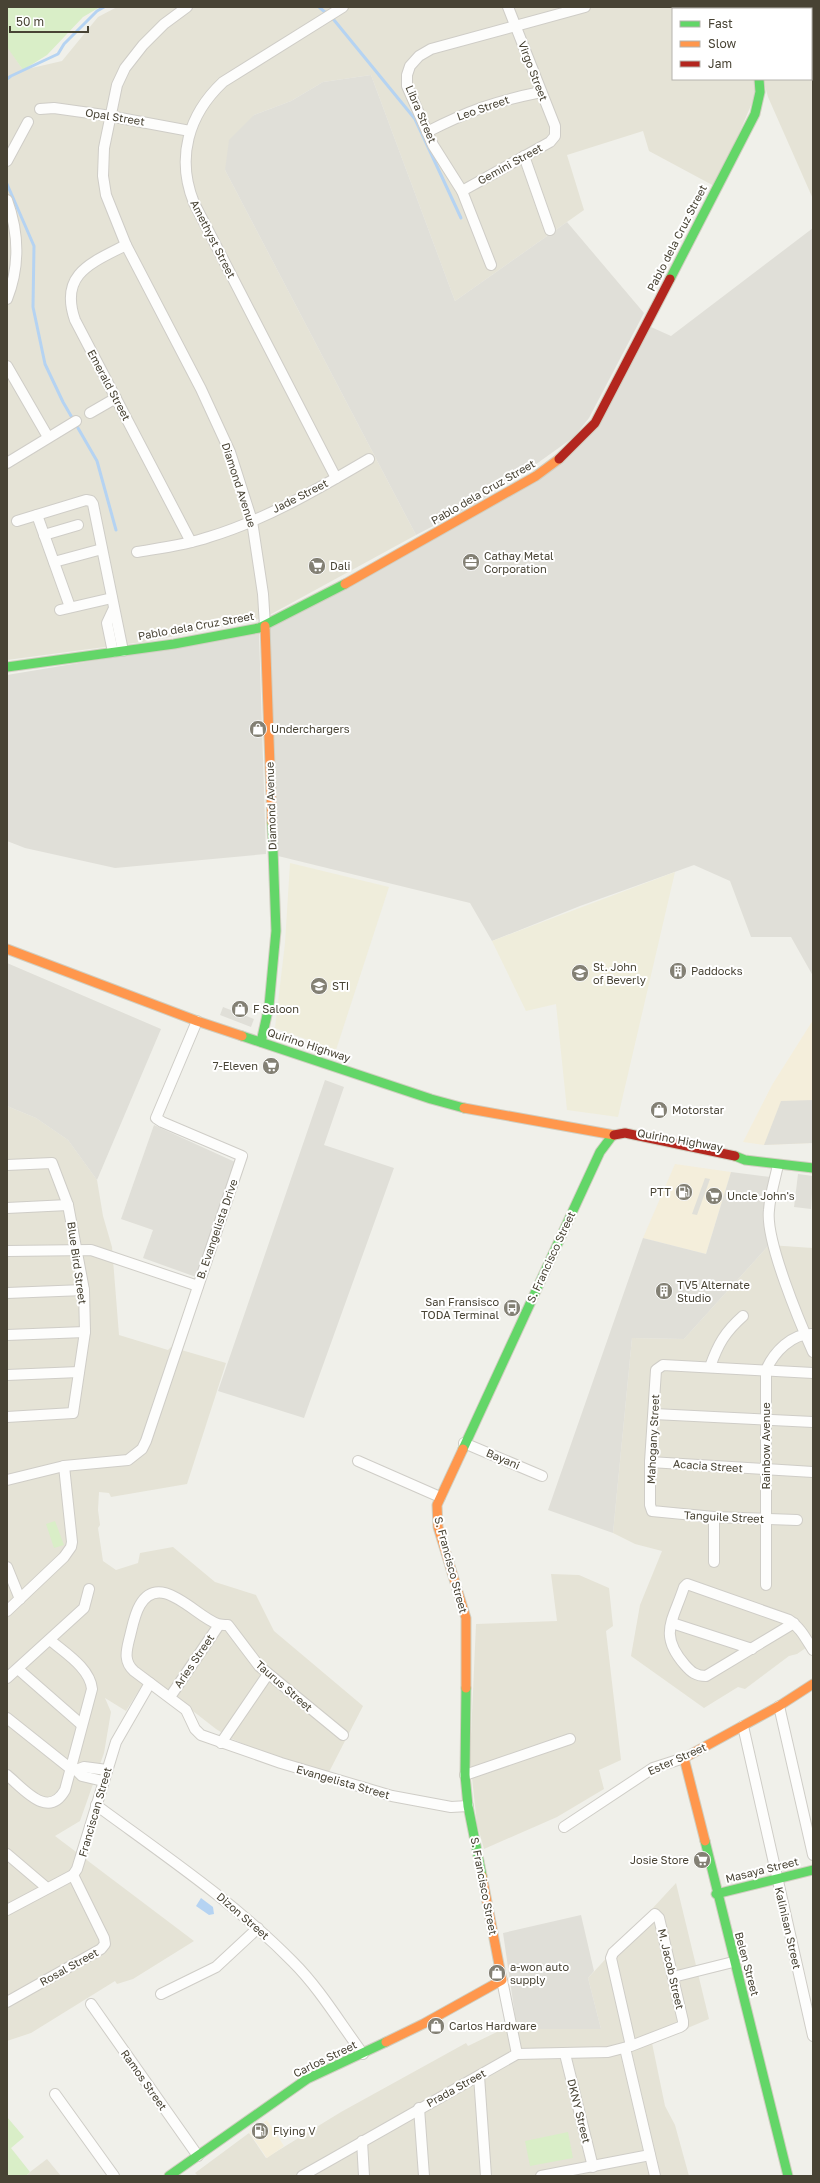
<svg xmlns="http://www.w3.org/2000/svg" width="820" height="2183" font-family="'Golos Text',sans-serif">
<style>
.residential{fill:#e5e3d6}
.commercial{fill:#f4eedb}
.industrial{fill:#e0dfd8}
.education{fill:#efeddb}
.green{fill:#d9eec7}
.water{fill:#b5d3f2}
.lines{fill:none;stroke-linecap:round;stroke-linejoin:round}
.stream{stroke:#b5d3f2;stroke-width:3}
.street-casing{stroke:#cfcdc7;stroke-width:12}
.fast-casing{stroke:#d0cec0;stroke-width:11}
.slow-casing{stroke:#d0cec0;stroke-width:11}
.jam-casing{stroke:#d0cec0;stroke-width:11}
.street{stroke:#fdfdfc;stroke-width:10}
.fast{stroke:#63d668;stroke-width:9}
.slow{stroke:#ff974d;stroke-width:9}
.jam{stroke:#b3261e;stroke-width:9}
.labels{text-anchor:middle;stroke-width:4;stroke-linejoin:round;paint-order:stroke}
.street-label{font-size:11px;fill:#484334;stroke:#fff}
.poi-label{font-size:11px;fill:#484334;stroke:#fff;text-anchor:start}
</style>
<rect width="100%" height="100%" fill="#f0f0ea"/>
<g class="residential">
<polygon points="117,7 730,7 731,9 673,9 673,79 756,79 755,96 716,187 649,151 643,131 567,155 584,210 455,301 371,75 323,82 291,101 254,115 225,170 416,535 264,618 150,641 7,660 7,46 23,70 62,61 98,17"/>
<polygon points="736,7 813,7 813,199 768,97 763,79 811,79 811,9 737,9"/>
<polygon points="7,1106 36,1118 68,1140 97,1180 103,1216 112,1247 119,1335 168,1350 171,1347 226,1363 187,1484 111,1497 109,1493 99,1492 98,1510 100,1525 98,1528 103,1561 116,1570 138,1563 140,1553 173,1547 215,1582 256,1595 274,1631 363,1706 329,1772 280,1759 232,1739 216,1729 148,1676 126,1711 105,1698 111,1712 104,1753 80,1821 55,1836 194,1941 133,1979 117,1984 115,1981 31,2033 7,2041"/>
<polygon points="769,1245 813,1248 813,1643 797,1654 789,1656 745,1689 738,1687 704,1708 631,1656 640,1605 662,1551 635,1544 613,1533 632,1338 684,1339"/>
<polygon points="551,1574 579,1575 609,1588 613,1626 606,1631 621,1760 599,1770 604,1789 557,1817 484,1849 477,1824 470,1759 476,1624 557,1621"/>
<polygon points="676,1883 709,2019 652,2043 665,2106 675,2125 689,2176 198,2176 195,2173 249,2133 266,2158 341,2112 466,2043 468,2046 499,2031 517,2029 601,2029 588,1978"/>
<polygon points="47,2159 61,2176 26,2176 30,2172"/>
</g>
<g class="commercial">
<polygon points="813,1020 813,1143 764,1145 743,1142 772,1085"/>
<polygon points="675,1164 731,1172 706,1254 643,1238"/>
<polygon points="267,2120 284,2146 267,2158 249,2132"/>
</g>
<g class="industrial">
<polygon points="371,75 455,301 567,222 644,313 589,418 574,437 518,477 477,503 416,535 225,170 229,140 254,115 291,101 323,82"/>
<polygon points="813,228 813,976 791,937 751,937 730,881 694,865 580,906 492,941 470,903 278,856 267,630 569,457 651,327 671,336"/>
<polygon points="259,633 266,854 115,868 25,848 7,841 7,675"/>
<polygon points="7,963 161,1029 97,1180 68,1140 36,1118 7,1106"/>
<polygon points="223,1007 254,1019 251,1027 220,1015"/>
<polygon points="325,1080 344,1087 324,1145 394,1168 304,1418 218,1391"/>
<polygon points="813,1100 813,1143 764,1145 781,1101"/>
<polygon points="154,1125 235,1162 196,1277 143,1258 153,1230 121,1219"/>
<polygon points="731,1172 771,1177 763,1213 769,1245 684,1339 632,1338 613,1533 548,1510 643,1238 706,1254"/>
<polygon points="798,1174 813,1176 811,1209 794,1207"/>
<polygon points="705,1178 710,1179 697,1215 692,1214"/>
<polygon points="581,1915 594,1971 588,1978 601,2029 517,2029 503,1933"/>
</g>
<g class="education">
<polygon points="290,863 389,887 336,1050 275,1028 285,943"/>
<polygon points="675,872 618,1117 567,1110 556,1004 526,1011 492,941"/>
</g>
<g class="green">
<polygon points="7,7 100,7 83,17 47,55 23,70 7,47"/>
<polygon points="55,1521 64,1545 54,1548 46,1524"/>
<polygon points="7,2117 24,2137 11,2148 30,2172 26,2176 7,2176"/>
<polygon points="568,2132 573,2158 530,2166 525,2141"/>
</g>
<polygon class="water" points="201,1898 213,1907 214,1914 209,1915 196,1906"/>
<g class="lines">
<g class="stream">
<polyline points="319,7 334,20 415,119 461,218"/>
<polyline points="7,79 11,76 58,54 64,44 97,11 104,7"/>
<polyline points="7,184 34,246 33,307 45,364 63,402 97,461 116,530"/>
</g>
<defs>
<g id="street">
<polyline points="187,7 164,24 143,45 125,68 117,85 104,148 103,176 106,195 126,245 201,389 230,452 252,521 263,594 265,626"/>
<polyline points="744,9 749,7"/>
<polyline points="40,109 54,108 104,115 190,131"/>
<path d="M 427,132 C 468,111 496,101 541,92"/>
<polyline points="524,156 550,230"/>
<polyline points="7,161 28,122"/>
<polyline points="462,191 550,142 555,136 555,126 508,7"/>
<path d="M 7,200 C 19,233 20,266 7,299"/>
<path d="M 126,245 C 91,263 59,274 75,320 L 191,542"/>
<polyline points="491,265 462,191 433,145 407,86 407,75 410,66 419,56 431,49 585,7"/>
<polyline points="7,366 48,437"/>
<polyline points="90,413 116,398"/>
<polyline points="7,463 76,421"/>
<path d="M 336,478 L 194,203 C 176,158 188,115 223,82 L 343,7"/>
<polyline points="37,515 70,607"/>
<polyline points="17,521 86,500 91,501 93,504 123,651"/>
<polyline points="44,535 78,525"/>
<path d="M 137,552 C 161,548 186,545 209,537 C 265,520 318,489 369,459"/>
<polyline points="54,562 102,549"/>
<polyline points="60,610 112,598"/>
<polyline points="113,652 107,623 114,608"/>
<polyline points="7,1165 52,1163 68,1205 84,1290 85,1332 73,1413 7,1417"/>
<path d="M 778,1165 C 775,1179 770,1195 769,1210 C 765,1240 800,1323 813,1352"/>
<polyline points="7,1208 68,1205"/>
<polyline points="7,1251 91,1250 198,1286"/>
<polyline points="7,1293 84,1290"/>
<polyline points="7,1335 85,1332"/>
<path d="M 710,1367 C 718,1344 725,1332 743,1316"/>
<polyline points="7,1375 79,1372"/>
<polyline points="654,1414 813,1422"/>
<polyline points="464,1443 542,1476"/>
<polyline points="358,1461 440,1497"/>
<polyline points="650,1462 813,1472"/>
<polyline points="7,1480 64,1466 128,1460 142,1449 146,1441 242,1156 162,1122 156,1118 197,1021"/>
<polyline points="714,1517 714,1562"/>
<polyline points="797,1520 714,1517 652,1511 650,1505 650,1462 656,1370 663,1365 813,1373"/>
<polyline points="7,1567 20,1599"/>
<path d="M 766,1585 L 766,1370 C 774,1352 792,1333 813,1334"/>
<polyline points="7,1611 64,1557 71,1547 72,1542 64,1466"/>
<polyline points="672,1623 752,1649"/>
<path d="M 794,1623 L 706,1676 C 696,1676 691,1672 685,1665 C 658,1634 673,1621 684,1587 L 687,1584 L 789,1620 C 800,1627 806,1639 813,1650"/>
<polyline points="18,1669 82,1725"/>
<polyline points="7,1678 84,1608 89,1589"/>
<polyline points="170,1697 219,1625"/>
<polyline points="779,1706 813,1855"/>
<polyline points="7,1718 71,1769 76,1770 84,1767 107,1770"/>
<polyline points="743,1726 813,2036"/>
<path d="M 343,1735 L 259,1666 L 228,1625 C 225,1625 221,1625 218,1624 C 197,1618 160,1570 140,1605 C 134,1615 132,1629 129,1640 C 126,1652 124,1662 134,1671 L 186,1710 L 195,1729 L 201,1735 L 281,1763 L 392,1796 L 451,1807 L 468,1806"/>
<polyline points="221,1743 268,1674"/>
<polyline points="76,1770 82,1776 103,1781"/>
<path d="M 7,1775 C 24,1789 48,1820 65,1790 L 92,1689 C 90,1668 65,1653 50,1640"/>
<polyline points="465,1775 570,1739"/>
<path d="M 96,1805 C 164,1855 234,1902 293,1962 C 320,1989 340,2023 363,2054"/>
<polyline points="564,1827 653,1768 684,1758"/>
<polyline points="7,1854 47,1888"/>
<polyline points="7,1910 73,1875 77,1869 116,1742 150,1683"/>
<polyline points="673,1977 733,1962"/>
<polyline points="502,1980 517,2054"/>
<polyline points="161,1994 216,1967 258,1928"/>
<polyline points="7,2002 101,1949 105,1944 104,1938 73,1875"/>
<polyline points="91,2004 198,2156"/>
<polyline points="625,2048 655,2176"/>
<polyline points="565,2054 593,2167"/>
<polyline points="479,2076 486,2176"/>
<polyline points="55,2094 114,2176"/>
<polyline points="419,2108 424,2176"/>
<polyline points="362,2141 364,2176"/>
<polyline points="302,2176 517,2054 608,2052 631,2046 680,2027 683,2025 683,2021 659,1918 655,1914 613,1953 611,1958 631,2046"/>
<polyline points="541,2176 650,2155"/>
</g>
<g id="fast">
<polyline points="670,279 755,114 760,92 759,79"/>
<polyline points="7,667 174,644 259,628 345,584"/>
<polyline points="242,1036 431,1099 464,1108"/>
<polyline points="261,1042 269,1006 276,931 272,822"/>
<polyline points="735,1156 745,1160 813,1168"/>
<polyline points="463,1449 600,1152 612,1136"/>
<polyline points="466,1688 465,1775 468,1806 482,1876"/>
<polyline points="705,1841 788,2176"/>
<polyline points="716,1894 813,1870"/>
<polyline points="169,2176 307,2079 386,2042"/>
</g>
<g id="slow">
<polyline points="732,7 733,9"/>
<polyline points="345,584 536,476 559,459"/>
<polyline points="265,626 272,822"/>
<polyline points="7,949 197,1021 242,1036"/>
<polyline points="464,1108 614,1135"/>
<polyline points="463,1449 437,1505 438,1527 466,1618 466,1688"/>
<polyline points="705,1841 684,1758 779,1706 813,1684"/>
<polyline points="386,2042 423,2024 502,1980 482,1876"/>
</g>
<g id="jam">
<polyline points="559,459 595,423 670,279"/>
<polyline points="614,1135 625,1133 735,1156"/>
</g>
</defs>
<use href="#street" class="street-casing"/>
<use href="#fast" class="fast-casing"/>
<use href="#slow" class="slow-casing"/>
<use href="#jam" class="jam-casing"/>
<use href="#street" class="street"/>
<use href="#fast" class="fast"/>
<use href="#slow" class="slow"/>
<use href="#jam" class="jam"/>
</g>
<defs>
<symbol id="office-disc" viewBox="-11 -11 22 22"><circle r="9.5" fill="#838074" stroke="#fff"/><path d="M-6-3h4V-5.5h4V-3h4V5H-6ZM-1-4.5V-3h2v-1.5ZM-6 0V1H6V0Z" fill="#fff"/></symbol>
<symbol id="supermarket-disc" viewBox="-11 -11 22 22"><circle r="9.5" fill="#838074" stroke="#fff"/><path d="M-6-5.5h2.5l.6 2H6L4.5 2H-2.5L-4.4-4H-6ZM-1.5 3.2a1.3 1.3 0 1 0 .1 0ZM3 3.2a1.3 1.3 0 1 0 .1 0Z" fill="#fff"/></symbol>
<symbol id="shop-disc" viewBox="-11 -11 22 22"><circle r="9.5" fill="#838074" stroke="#fff"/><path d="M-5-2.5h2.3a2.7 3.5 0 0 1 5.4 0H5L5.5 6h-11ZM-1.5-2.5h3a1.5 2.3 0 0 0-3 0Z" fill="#fff"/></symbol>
<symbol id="building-disc" viewBox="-11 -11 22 22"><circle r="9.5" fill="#838074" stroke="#fff"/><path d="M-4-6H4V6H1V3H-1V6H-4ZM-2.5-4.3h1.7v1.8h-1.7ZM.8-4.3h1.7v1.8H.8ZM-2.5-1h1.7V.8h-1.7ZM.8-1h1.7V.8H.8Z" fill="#fff"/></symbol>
<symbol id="school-disc" viewBox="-11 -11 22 22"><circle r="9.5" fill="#838074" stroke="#fff"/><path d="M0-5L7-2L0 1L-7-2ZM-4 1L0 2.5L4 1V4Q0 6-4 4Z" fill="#fff"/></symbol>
<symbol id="university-disc" viewBox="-11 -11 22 22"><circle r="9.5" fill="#838074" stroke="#fff"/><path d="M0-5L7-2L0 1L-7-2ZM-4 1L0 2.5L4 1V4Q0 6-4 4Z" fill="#fff"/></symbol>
<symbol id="fuel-disc" viewBox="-11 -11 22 22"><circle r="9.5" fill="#838074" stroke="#fff"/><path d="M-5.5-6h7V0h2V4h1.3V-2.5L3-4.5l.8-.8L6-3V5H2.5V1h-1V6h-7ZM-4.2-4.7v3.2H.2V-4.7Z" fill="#fff"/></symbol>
<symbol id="bus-disc" viewBox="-11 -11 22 22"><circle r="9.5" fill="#838074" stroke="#fff"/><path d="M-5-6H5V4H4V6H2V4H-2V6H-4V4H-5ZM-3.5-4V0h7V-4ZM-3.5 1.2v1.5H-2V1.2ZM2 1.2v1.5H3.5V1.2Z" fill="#fff"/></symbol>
</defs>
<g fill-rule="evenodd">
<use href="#office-disc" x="461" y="552" width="20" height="20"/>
<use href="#supermarket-disc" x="307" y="556" width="20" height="20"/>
<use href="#shop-disc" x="248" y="719" width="20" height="20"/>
<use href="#building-disc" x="668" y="961" width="20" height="20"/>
<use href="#school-disc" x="570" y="963" width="20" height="20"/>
<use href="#university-disc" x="309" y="976" width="20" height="20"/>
<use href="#shop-disc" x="230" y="999" width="20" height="20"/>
<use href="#supermarket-disc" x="261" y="1056" width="20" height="20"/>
<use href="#shop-disc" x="649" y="1100" width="20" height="20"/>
<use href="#fuel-disc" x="674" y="1182" width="20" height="20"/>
<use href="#supermarket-disc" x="704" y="1186" width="20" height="20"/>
<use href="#building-disc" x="654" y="1281" width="20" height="20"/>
<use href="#bus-disc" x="502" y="1298" width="20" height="20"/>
<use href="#supermarket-disc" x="692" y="1850" width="20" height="20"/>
<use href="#shop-disc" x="487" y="1963" width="20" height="20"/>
<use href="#shop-disc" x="426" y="2016" width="20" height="20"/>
<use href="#fuel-disc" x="250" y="2121" width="20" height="20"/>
</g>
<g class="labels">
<g class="street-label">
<text transform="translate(533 71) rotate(69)" y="4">Virgo Street</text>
<text transform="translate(483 108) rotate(-19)" y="4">Leo Street</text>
<text transform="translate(421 114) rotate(67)" y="4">Libra Street</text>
<text transform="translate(115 117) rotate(9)" y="4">Opal Street</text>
<text transform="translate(510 164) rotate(-29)" y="4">Gemini Street</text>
<text transform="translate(677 238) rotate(-63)" y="4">Pablo dela Cruz Street</text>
<text transform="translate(213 239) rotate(63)" y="4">Amethyst Street</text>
<text transform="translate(109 385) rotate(62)" y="4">Emerald Street</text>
<text transform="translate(239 485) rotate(72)" y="4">Diamond Avenue</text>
<text transform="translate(483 492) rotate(-30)" y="4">Pablo dela Cruz Street</text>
<text transform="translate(300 496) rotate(-27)" y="4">Jade Street</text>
<text transform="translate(196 626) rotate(-10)" y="4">Pablo dela Cruz Street</text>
<text transform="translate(271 806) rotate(-92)" y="4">Diamond Avenue</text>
<text transform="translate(309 1045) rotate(18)" y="4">Quirino Highway</text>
<text transform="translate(680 1140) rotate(10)" y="4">Quirino Highway</text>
<text transform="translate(217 1229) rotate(-71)" y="4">B. Evangelista Drive</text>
<text transform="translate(551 1257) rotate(-65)" y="4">S. Francisco Street</text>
<text transform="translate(77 1263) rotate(82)" y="4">Blue Bird Street</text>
<text transform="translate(653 1439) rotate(-87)" y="4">Mahogany Street</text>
<text transform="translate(766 1446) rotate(-90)" y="4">Rainbow Avenue</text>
<text transform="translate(503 1459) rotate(23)" y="4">Bayani</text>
<text transform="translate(708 1466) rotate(4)" y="4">Acacia Street</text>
<text transform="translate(724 1517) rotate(3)" y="4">Tanguile Street</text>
<text transform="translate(451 1565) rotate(75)" y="4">S. Francisco Street</text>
<text transform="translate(194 1661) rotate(-56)" y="4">Aries Street</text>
<text transform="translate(284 1686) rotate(41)" y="4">Taurus Street</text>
<text transform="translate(677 1759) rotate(-24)" y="4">Ester Street</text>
<text transform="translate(343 1782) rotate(16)" y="4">Evangelista Street</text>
<text transform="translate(95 1812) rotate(-74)" y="4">Franciscan Street</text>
<text transform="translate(762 1870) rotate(-14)" y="4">Masaya Street</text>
<text transform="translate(484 1886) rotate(79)" y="4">S. Francisco Street</text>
<text transform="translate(243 1916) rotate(41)" y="4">Dizon Street</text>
<text transform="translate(788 1928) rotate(77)" y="4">Kalinisan Street</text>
<text transform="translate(747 1964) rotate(75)" y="4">Belen Street</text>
<text transform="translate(69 1967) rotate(-29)" y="4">Rosal Street</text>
<text transform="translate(671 1969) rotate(77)" y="4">M. Jacob Street</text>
<text transform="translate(325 2059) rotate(-26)" y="4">Carlos Street</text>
<text transform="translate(144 2080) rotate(55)" y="4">Ramos Street</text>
<text transform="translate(456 2088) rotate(-29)" y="4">Prada Street</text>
<text transform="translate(579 2111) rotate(76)" y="4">DKNY Street</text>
</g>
<g class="poi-label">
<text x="484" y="560">Cathay Metal<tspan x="484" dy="13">Corporation</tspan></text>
<text x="330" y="570">Dali</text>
<text x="271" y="733">Underchargers</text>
<text x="593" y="971">St. John<tspan x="593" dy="13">of Beverly</tspan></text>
<text x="691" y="975">Paddocks</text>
<text x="332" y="990">STI</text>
<text x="253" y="1013">F Saloon</text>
<text x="258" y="1070" text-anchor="end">7-Eleven</text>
<text x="672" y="1114">Motorstar</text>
<text x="671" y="1196" text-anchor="end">PTT</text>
<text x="727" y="1200">Uncle John's</text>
<text x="677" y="1289">TV5 Alternate<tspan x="677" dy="13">Studio</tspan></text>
<text x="499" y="1306" text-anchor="end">San Fransisco<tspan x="499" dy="13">TODA Terminal</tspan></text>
<text x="689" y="1864" text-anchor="end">Josie Store</text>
<text x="510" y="1971">a-won auto<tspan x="510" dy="13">supply</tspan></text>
<text x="449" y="2030">Carlos Hardware</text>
<text x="273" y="2135">Flying V</text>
</g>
</g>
<rect width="820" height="2183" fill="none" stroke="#484334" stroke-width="16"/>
<rect x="672" y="8" width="140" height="72" fill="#ffffff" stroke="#b6b4ae"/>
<rect x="680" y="21" width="20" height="6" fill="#63d668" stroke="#b6b4ae"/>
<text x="708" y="28" font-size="12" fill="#484334">Fast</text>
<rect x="680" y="41" width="20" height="6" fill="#ff974d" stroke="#b6b4ae"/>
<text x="708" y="48" font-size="12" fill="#484334">Slow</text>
<rect x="680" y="61" width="20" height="6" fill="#b3261e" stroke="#b6b4ae"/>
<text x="708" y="68" font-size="12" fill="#484334">Jam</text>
<path d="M10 26v6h78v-6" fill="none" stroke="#484334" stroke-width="2"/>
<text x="16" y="26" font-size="12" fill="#484334" stroke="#ffffff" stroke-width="3" paint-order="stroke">50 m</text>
</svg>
